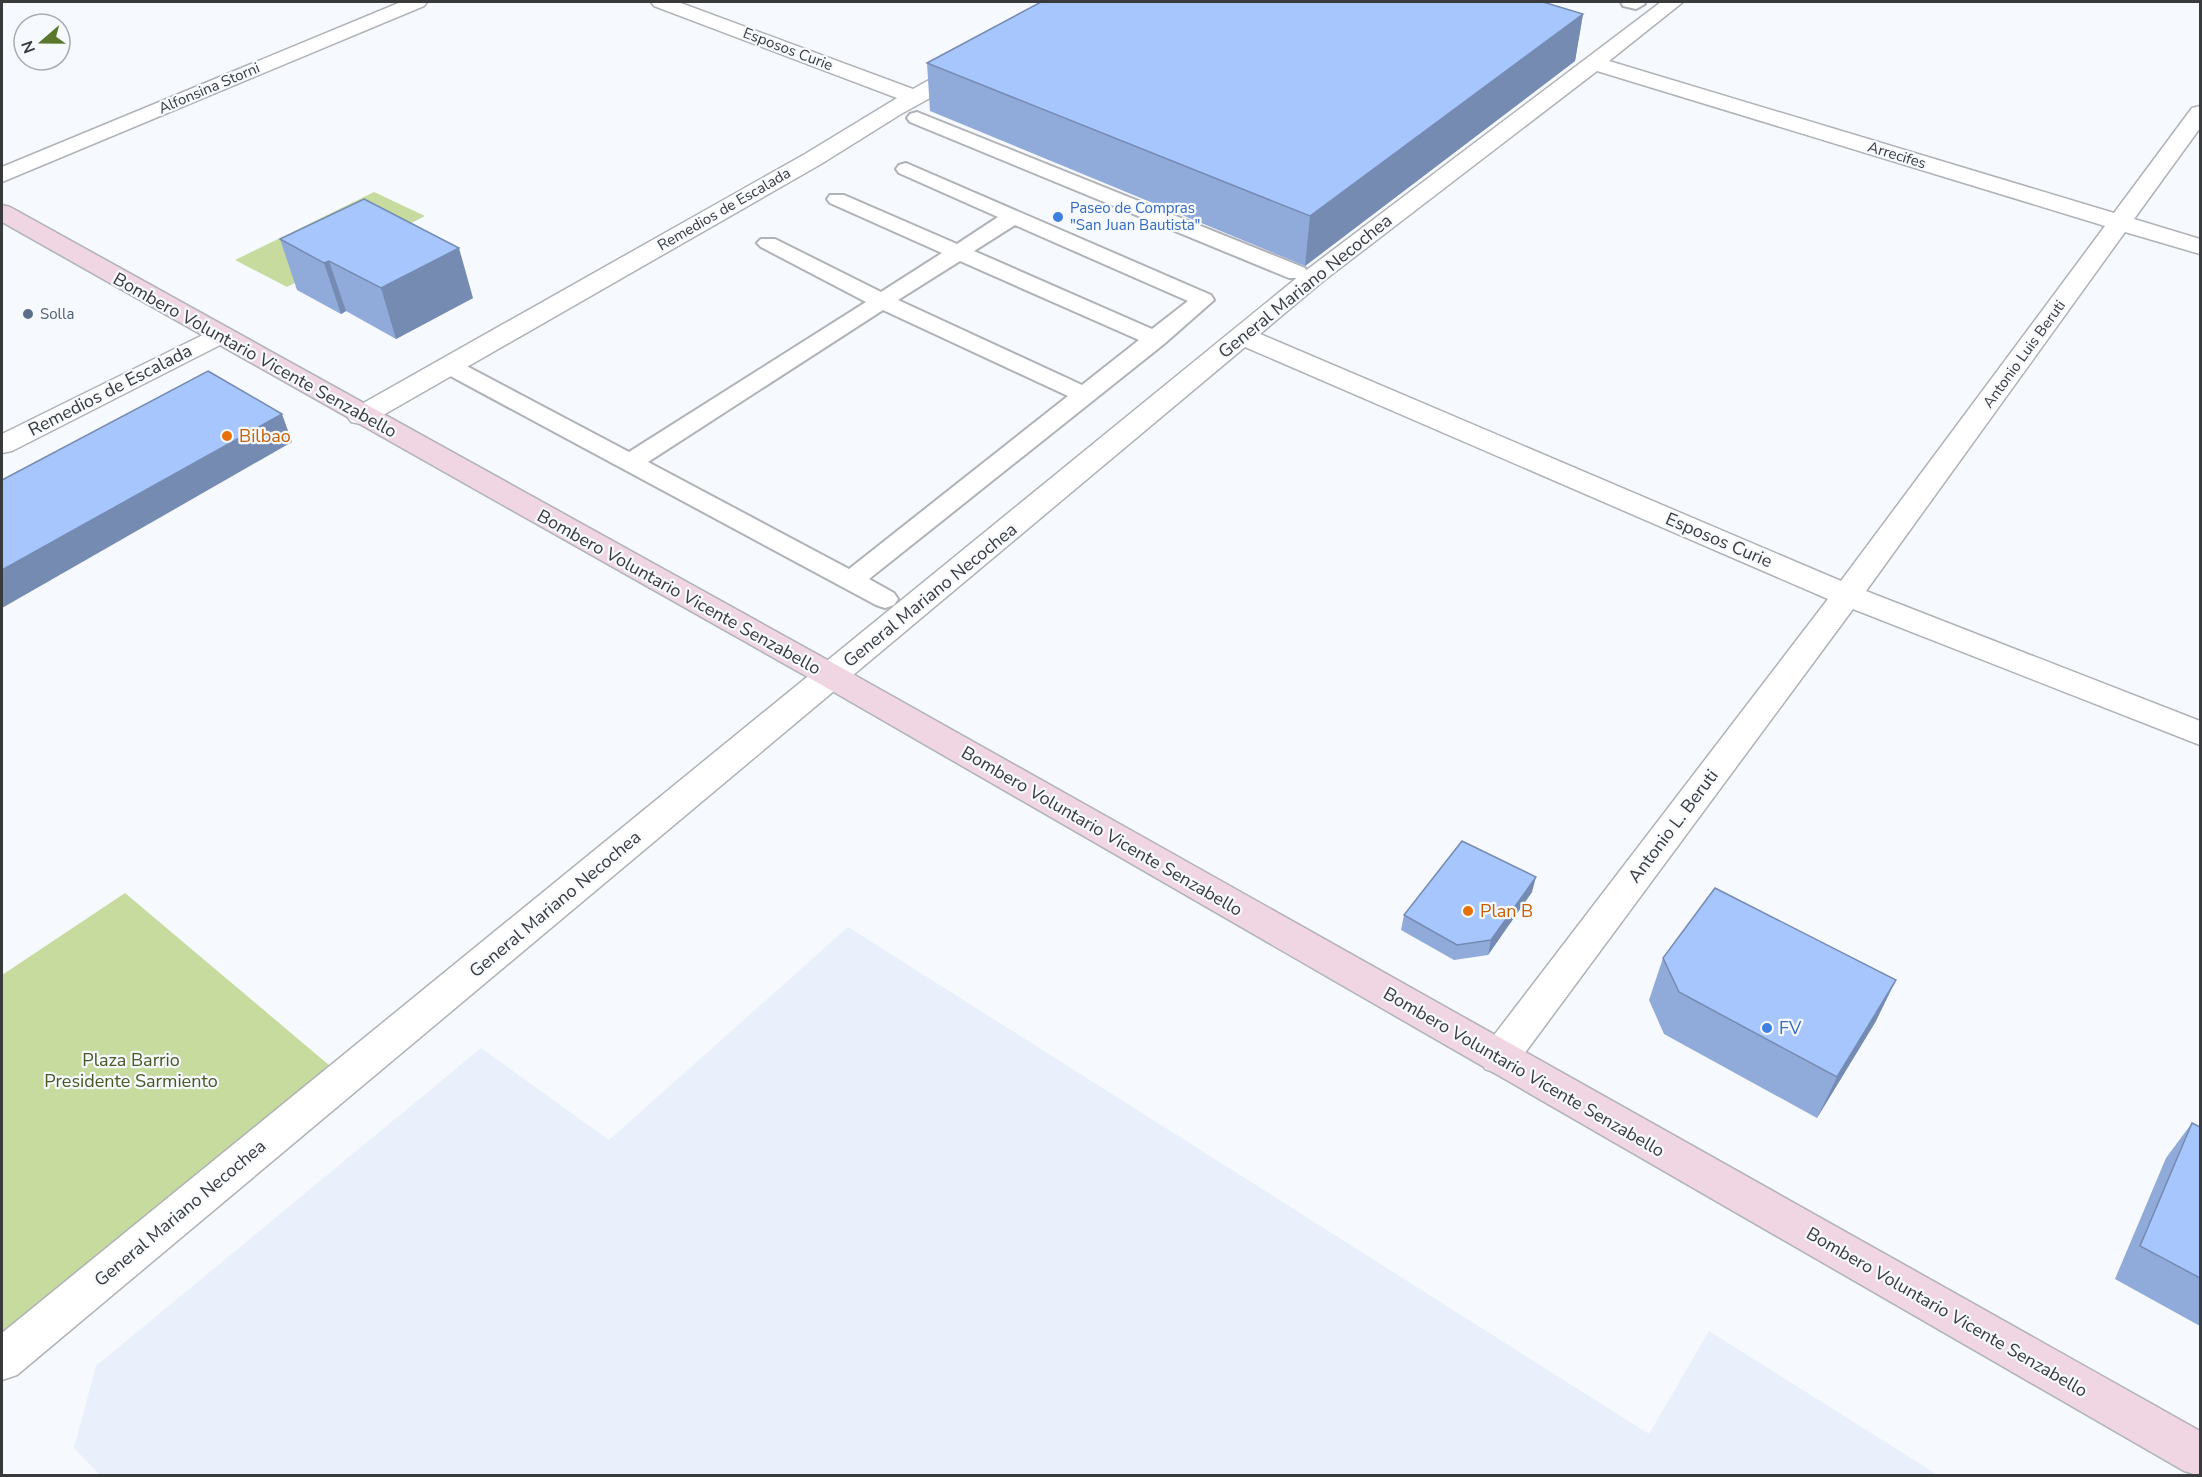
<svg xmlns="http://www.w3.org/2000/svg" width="2202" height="1477" font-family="'Nunito Sans',sans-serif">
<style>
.built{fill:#e9f0fb}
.green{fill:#c7db9e}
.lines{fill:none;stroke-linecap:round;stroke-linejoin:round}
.lane-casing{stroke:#afb2b6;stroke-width:4}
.street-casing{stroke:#afb2b6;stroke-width:3}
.secondary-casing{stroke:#afb2b6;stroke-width:3}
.lane{fill:#fff;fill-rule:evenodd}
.street{fill:#fff;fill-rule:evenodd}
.secondary{fill:#f0d5e2;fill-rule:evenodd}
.wall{fill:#90aada}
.shaded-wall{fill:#758bb2}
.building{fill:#a7c6fe;stroke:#758bb2;stroke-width:1.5}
.shop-dot{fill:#3f7fe0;stroke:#f6f9fd;stroke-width:2}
.service-dot{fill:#5c6f8a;stroke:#f6f9fd;stroke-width:2}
.food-dot{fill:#e8710a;stroke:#f6f9fd;stroke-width:2}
.labels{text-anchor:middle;stroke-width:4.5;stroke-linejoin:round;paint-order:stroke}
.far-street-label{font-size:15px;fill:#393a3c;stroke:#f6f9fd}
.far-shop-label{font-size:15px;fill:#366cbe;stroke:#f6f9fd;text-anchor:start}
.far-service-label{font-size:15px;fill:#4e5e75;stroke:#f6f9fd;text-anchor:start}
.street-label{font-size:18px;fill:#393a3c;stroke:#f6f9fd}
.food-label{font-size:18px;fill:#c56008;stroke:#f6f9fd;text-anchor:start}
.shop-label{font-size:18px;fill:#366cbe;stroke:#f6f9fd;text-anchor:start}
.park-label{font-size:18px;fill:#495820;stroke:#f6f9fd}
</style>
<rect width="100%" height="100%" fill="#f6f9fd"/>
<polygon class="built" points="848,927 1649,1434 1709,1331 1938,1475 101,1476 74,1448 96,1366 481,1048 609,1140"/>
<g class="green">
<polygon points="374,192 425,216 287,287 235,260"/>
<polygon points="125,893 336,1071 2,1343 2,975"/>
</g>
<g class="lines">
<defs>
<g id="lane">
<polygon points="1621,2 1643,2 1645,4 1636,9 1623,6"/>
<polygon points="917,112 1305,268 1308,273 1305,278 1289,278 910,122 907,118 910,114"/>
<path d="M 906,163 L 1211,295 L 1214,300 L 1164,344 L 869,579 L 894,593 L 898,599 L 894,605 L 885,608 L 876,605 L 441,371 L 438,366 L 441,361 L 457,361 L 629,452 L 866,302 L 761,247 L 757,243 L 761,239 L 775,239 L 881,292 L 942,253 L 830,203 L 827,199 L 830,195 L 844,195 L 957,244 L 998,217 L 899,173 L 896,169 L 899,165 ZM 1015,225 L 1188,301 L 1152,329 L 974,251 ZM 960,261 L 1139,340 L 1082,385 L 898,300 ZM 883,310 L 1068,396 L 849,569 L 648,462 Z"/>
</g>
<g id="street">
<polygon points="401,2 427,2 424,6 2,182 2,167"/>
<polygon points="651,2 678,2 913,89 961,62 977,62 980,67 977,72 901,114 821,164 371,422 361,424 351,422 347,416 351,410 805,154 897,98 654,6"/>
<path d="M 1661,2 L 1683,2 L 1609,61 L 2114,213 L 2192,108 L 2200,106 L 2200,128 L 2134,219 L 2200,239 L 2200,254 L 2125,232 L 1866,591 L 2200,721 L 2200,745 L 1853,609 L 1513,1069 L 1499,1074 L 1485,1069 L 1480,1058 L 1485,1047 L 1828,599 L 1245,347 L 17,1375 L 2,1380 L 2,1333 L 1304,272 ZM 1597,71 L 2105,226 L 1841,581 L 1260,334 L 1322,282 Z"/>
<polygon points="219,327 228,329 232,335 228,341 12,451 2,453 2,434"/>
</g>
<polygon id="secondary" points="2,205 10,207 842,668 2200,1431 2200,1476 2184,1471 820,684 2,222"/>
</defs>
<use href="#lane" class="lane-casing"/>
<use href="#street" class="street-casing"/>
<use href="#secondary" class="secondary-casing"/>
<use href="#lane" class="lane"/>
<use href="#street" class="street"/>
<use href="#secondary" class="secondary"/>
</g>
<g class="wall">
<polygon points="1583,14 1575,61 1305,266 930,111 927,63"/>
<polygon points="280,239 473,298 396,339 346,311 341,314 297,290"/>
<polygon points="1532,892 1488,955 1454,960 1401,930 1404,915"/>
<polygon points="1663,958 1876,1021 1817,1118 1664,1034 1649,1000"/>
<polygon points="2192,1123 2200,1127 2200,1326 2115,1279 2166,1158"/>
</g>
<g class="shaded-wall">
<polygon points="1583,14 1575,61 1305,266 1310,216"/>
<polygon points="459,248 473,298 396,339 381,288"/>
<polygon points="329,261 346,311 341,314 324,263"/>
<polygon points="282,414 292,442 2,608 2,570"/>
<polygon points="1536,877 1532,892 1488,955 1491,940"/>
<polygon points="1896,980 1876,1021 1817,1118 1837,1077"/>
</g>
<g class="building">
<polygon points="1041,2 1543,2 1583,14 1310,216 927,63"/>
<polygon points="364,199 459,248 381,288 329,261 324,263 280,239"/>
<polygon points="208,371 282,414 2,570 2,480"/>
<polygon points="1462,841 1536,877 1491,940 1457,945 1404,915"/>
<polygon points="1715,888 1896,980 1837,1077 1679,992 1663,958"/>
<polygon points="2192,1123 2200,1127 2200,1278 2140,1246"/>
</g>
<g class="shop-dot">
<circle cx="1058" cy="217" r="6"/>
<circle cx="1767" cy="1028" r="6"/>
</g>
<circle class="service-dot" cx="28" cy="314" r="6"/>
<g class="food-dot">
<circle cx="227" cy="436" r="6"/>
<circle cx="1468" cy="911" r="6"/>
</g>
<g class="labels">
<g class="far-street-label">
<text transform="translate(788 49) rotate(21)" y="5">Esposos Curie</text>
<text transform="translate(209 88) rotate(-23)" y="5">Alfonsina Storni</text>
<text transform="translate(1897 155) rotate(17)" y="5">Arrecifes</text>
<text transform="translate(724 209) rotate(-30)" y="5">Remedios de Escalada</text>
<text transform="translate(2024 354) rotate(-54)" y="5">Antonio Luis Beruti</text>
</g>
<g class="far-shop-label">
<text x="1070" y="213">Paseo de Compras<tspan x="1070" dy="17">"San Juan Bautista"</tspan></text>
</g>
<g class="far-service-label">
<text x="40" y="319">Solla</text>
</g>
<g class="street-label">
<text transform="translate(1305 286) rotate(-39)" y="6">General Mariano Necochea</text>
<text transform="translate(255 355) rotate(29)" y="6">Bombero Voluntario Vicente Senzabello</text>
<text transform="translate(110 390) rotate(-27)" y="6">Remedios de Escalada</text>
<text transform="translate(1719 540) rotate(23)" y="6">Esposos Curie</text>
<text transform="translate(679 592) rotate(29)" y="6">Bombero Voluntario Vicente Senzabello</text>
<text transform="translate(930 595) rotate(-39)" y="6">General Mariano Necochea</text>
<text transform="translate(1673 826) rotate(-53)" y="6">Antonio L. Beruti</text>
<text transform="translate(1102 831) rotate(30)" y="6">Bombero Voluntario Vicente Senzabello</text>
<text transform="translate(555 904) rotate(-40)" y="6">General Mariano Necochea</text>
<text transform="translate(1524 1072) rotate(30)" y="6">Bombero Voluntario Vicente Senzabello</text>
<text transform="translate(180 1213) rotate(-40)" y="6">General Mariano Necochea</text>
<text transform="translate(1947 1312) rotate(30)" y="6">Bombero Voluntario Vicente Senzabello</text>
</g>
<g class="food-label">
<text x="239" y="442">Bilbao</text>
<text x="1480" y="917">Plan B</text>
</g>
<g class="shop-label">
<text x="1779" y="1034">FV</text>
</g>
<g class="park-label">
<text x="131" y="1066">Plaza Barrio<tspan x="131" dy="21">Presidente Sarmiento</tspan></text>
</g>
</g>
<rect width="2202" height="1477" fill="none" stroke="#393a3c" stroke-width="6"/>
<g transform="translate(42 42) rotate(250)"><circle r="28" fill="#f6f9fd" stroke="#aaadb0" stroke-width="1.5"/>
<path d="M0-4.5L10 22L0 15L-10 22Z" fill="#5b772b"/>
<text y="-9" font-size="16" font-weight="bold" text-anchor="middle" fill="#393a3c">N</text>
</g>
</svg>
